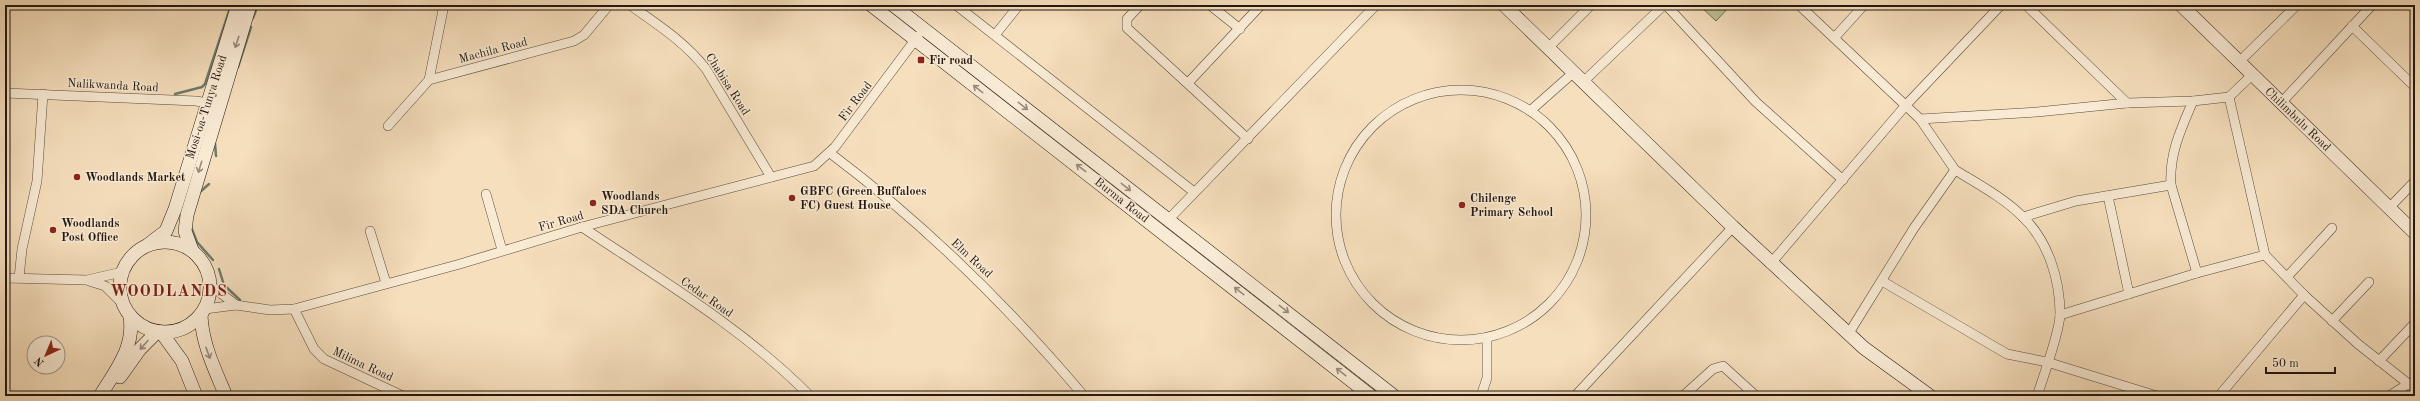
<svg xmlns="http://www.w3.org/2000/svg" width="2420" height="401" font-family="'Old Standard TT',serif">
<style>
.green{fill:#bac293;stroke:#6e6c52}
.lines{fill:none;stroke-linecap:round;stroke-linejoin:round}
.stream{stroke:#6d7b6c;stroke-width:2.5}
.street-casing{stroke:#58493b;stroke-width:10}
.secondary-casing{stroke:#231710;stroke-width:14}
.street{stroke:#f9ead4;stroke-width:9}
.secondary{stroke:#f9ead4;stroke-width:13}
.oneway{stroke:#998b7c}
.poi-dot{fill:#8f2418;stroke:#f9ead4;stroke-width:1.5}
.labels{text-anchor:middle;stroke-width:3;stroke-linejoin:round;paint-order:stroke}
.street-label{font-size:12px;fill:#231710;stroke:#f9ead4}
.poi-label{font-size:12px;font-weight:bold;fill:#231710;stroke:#f9ead4;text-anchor:start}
.district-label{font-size:16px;font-weight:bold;letter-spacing:1px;fill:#7a1f14;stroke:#f9ead4}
</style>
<rect width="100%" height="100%" fill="#f6dfbd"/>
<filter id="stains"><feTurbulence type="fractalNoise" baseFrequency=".005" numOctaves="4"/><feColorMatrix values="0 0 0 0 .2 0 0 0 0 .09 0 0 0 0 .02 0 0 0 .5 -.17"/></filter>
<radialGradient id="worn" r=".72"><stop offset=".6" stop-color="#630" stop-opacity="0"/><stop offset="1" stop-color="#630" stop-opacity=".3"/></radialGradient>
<polygon class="green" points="1699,5 1731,5 1716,21"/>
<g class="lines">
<g class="stream">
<polyline points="253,18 258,5"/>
<polyline points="238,67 251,27"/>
<polyline points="175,94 202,87 205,84 231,5"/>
<polyline points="215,143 216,156"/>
<polyline points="200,192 209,184"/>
<polyline points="191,227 197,242 213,260"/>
<polyline points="219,269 224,285 240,300"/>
</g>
<defs>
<g id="street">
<path d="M 630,5 C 658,25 685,42 706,69 L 771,177"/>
<polyline points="956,5 1194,192"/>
<polyline points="1140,5 1127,19 1127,28 1248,139"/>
<polyline points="1210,5 1240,29"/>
<polyline points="1666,5 1756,102 1843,180"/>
<polyline points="1799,5 1920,119 2037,112 2127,103 2193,101 2229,97 2252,75"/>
<polyline points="2026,5 2127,103"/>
<polyline points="2352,26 2415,87"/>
<polyline points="995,35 1019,5"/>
<polyline points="1835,37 1864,5"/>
<polyline points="1548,48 1591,5"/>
<polyline points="2239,62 2297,5"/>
<polyline points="429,80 444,5"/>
<polyline points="1583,82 1664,5"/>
<polyline points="1188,83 1261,5"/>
<circle cx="1461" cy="215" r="125"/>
<polyline points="5,93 196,101 213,104"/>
<polyline points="2229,97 2265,255 2304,295 2358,344 2415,389"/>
<path d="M 2193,101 C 2181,129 2169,154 2171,185 L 2197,273"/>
<polyline points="2281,103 2372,5"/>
<polyline points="1530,111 1573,73"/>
<polyline points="388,126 429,80 574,41 584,35 609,5"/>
<path d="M 830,153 C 923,223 1008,306 1084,396"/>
<path d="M 1955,170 C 1978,184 2004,198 2023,217 C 2048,241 2060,279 2060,314 C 2060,331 2043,378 2037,396"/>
<polyline points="486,194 502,250"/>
<polyline points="2108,196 2129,294"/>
<polyline points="2389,208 2415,181"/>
<polyline points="2023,217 2076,201 2171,185"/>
<polyline points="1168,220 1376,5"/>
<path d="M 582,227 C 660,279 744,329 810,396"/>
<polyline points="370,231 386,283"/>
<polyline points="1772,262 1906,105 2001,5"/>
<polyline points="2287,277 2332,228"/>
<polyline points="5,278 87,280 122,272"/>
<polyline points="19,278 22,249 37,181 43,94"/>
<polyline points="89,281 105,286 123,304"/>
<polyline points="1882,281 2007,354 2047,362 2157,396"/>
<polyline points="210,285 236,305"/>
<polyline points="205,309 236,305 270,310 294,309 460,264 582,227 814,166 835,147 918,36"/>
<polyline points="294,309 314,349 324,359 403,396"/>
<polyline points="2060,315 2197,273 2265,255"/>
<polyline points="2332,321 2369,282"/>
<polyline points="1849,333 1914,228 1955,170 1920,119"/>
<polyline points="2379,361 2415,323"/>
<polyline points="1481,396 1487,378 1487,338"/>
<polyline points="1575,396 1733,227"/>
<polyline points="1683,396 1713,369 1723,366 1756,396"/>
<polyline points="2219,396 2304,295"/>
<polyline points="2389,396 2408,384"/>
</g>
<g id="secondary">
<polyline points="871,5 1371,396"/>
<polyline points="893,5 1394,396"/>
<polyline points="1504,5 1733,227 1864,348 1930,396"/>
<polyline points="2181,5 2415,233"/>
<circle cx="165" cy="287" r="45"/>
<polyline points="149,244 166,231 175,209 238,5"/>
<polyline points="192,250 185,231 187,215 250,5"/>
<path d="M 201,315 C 202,344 215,370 226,396"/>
<polyline points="161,332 182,361 196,396"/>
<polyline points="120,377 140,349 157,332"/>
<path d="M 100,396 C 115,371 135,348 130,317"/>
</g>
</defs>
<use href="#street" class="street-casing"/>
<use href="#secondary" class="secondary-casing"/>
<use href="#street" class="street"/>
<use href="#secondary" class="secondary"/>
</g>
<defs><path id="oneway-shaft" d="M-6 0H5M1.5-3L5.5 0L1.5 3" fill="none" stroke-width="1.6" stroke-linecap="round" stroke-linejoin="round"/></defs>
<g class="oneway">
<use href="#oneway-shaft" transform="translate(237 42) rotate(108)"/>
<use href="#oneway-shaft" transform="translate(978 89) rotate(-142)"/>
<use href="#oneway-shaft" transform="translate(1023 106) rotate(38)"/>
<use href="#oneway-shaft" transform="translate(200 167) rotate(107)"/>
<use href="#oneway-shaft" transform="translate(1081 168) rotate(-142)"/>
<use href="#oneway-shaft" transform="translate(1126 187) rotate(38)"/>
<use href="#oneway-shaft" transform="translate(1239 291) rotate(-142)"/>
<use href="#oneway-shaft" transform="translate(1284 309) rotate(38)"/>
<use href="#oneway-shaft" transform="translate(144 345) rotate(132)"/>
<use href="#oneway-shaft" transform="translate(208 353) rotate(70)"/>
<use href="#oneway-shaft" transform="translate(1341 372) rotate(-142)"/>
</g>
<g class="poi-dot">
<rect x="917" y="56" width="8" height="8" rx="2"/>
<circle cx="77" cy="177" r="4"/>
<circle cx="792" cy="198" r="4"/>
<circle cx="593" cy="203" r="4"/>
<circle cx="1462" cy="205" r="4"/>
<circle cx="53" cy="230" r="4"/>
</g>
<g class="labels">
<g class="street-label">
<text transform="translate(493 50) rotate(-15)" y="4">Machila Road</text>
<text transform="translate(728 84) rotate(57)" y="4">Chabisa Road</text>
<text transform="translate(113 85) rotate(3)" y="4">Nalikwanda Road</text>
<text transform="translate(855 101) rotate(-53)" y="4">Fir Road</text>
<text transform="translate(206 107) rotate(-72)" y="4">Mosi-oa-Tunya Road</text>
<text transform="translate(2298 119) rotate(44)" y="4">Chilimbulu Road</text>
<text transform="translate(1122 200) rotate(38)" y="4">Burma Road</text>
<text transform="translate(561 221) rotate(-16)" y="4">Fir Road</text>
<text transform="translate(972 258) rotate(43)" y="4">Elm Road</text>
<text transform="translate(707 297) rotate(35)" y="4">Cedar Road</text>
<text transform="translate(363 364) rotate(25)" y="4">Milima Road</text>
</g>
<g class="poi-label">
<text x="929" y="64">Fir road</text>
<text x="85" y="181">Woodlands Market</text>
<text x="800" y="195">GBFC (Green Buffaloes<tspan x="800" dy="14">FC) Guest House</tspan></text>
<text x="601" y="200">Woodlands<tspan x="601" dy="14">SDA Church</tspan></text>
<text x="1470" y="202">Chilenge<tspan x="1470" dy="14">Primary School</tspan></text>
<text x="61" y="227">Woodlands<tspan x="61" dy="14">Post Office</tspan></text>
</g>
<g class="district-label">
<text x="169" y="296">WOODLANDS</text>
</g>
</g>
<rect width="2420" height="401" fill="none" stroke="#f6dfbd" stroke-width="20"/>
<rect x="6" y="6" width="2408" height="389" fill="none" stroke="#231710" stroke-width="2"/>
<rect x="10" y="10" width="2400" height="381" fill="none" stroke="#231710"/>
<g transform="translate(46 355) rotate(224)"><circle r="19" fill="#f9ead4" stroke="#a39686"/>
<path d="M0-3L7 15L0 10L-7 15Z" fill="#8f2418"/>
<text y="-6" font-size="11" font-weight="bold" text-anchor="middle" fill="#231710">N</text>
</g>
<path d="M2266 367v6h69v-6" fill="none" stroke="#231710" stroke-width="2"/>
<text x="2272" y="367" font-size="12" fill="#231710" stroke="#f9ead4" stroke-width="3" paint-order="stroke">50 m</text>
<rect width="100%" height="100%" filter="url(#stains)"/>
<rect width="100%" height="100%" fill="url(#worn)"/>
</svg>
